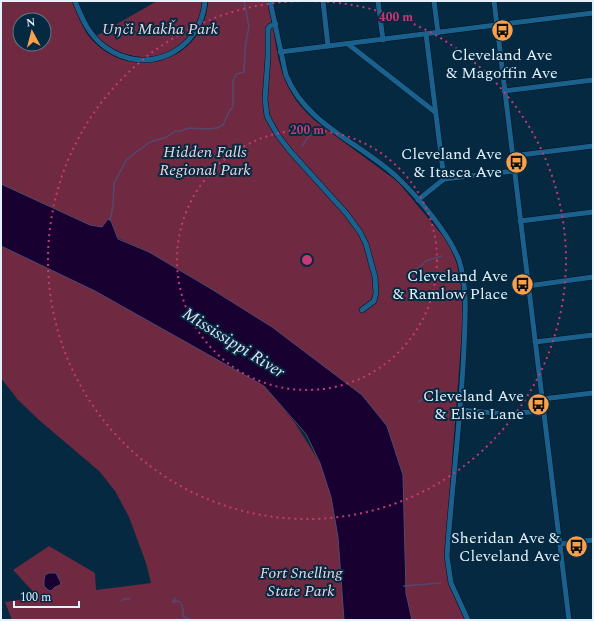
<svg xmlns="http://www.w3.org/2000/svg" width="594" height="621" font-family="Spectral,serif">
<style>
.green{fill:#6f2940;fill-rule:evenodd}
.water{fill:#180031;stroke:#55486e}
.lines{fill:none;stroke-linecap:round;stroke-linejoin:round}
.stream{stroke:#55486e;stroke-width:1.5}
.minor-casing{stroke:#00111f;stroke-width:6}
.minor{stroke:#1b618e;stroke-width:5}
.ring{fill:none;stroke:#c73973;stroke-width:2;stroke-dasharray:2 4}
.labels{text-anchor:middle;stroke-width:4;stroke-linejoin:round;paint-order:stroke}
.park-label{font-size:16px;font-style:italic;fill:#eed4da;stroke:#042941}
.poi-label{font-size:16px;fill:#e4f1fb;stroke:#042941;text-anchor:end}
.water-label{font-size:17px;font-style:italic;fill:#e7dff5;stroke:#042941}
.centre{fill:#c73973;stroke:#042941;stroke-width:2}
.ring-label{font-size:12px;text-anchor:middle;font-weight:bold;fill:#c73973;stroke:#042941;stroke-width:4;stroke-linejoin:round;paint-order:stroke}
</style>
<rect width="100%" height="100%" fill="#042941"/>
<g class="green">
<path d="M 1,1 L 72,1 C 77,14 82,28 91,39 C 131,83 205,62 208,1 L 267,1 C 280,49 273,83 314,120 L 398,182 L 443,236 L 451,249 L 457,264 L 461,286 L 463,318 L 445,553 C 448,579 452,597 466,620 L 412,620 L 406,593 L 387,426 L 362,395 L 272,327 L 213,290 L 149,252 L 118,238 L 111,221 L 108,219 L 102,228 L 90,225 L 1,184 ZM 20,20 L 44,20 L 44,44 L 20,44 Z"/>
<path d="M 157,1 L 203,1 C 201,8 200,16 198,22 C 195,29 190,34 185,40 C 169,57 141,62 119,52 C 110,48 103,42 96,36 Z"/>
<polygon points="1,246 95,291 264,385 295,423 320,463 331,497 338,537 344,620 12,620 5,602 38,597 13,570 49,546 95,573 96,590 151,583 146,563 129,517 115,491 99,471 39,420 18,400 1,378"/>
</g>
<g class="water">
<polygon points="1,184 90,225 102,227 108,219 111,221 118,239 149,252 213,290 272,327 362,395 387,426 403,475 406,593 412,620 344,620 338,537 331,497 320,463 306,434 264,386 95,291 1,246"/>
<polygon points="49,573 56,573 61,583 60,585 55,587 51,591 48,590 44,586 44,580 45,575"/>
</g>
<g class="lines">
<g class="stream">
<polyline points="302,146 312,132"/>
<polyline points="110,220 113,206 114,183 127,159 150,142 167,137 175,131 181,131 188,128 206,129 217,128 223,125 230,110 233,107 233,82 236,74 244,72 245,48 249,26 244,1"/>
<polyline points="409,277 426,261 442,256"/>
<path d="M 418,402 C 422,400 425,397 428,394 C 435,389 446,393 454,396"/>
<polyline points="404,586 440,583"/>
<polyline points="174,598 175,599 173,602 178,601 181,603 183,610 183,616 190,620"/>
<polyline points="121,601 124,599 130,599"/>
</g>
<defs>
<g id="minor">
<path d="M 75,1 C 82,19 89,35 105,47 C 146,77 201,52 205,1"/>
<path d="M 270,1 L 286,75 C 306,125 361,143 398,178 C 419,198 449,234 459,260 C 468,289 465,318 464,348 C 461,417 452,486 447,556 L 451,583 L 468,620"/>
<polyline points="323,1 328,46"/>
<polyline points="378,1 383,40"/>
<polyline points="434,1 438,33"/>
<polyline points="494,1 569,620"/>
<polyline points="276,24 270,26 268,29 268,57 265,99 267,116 277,134 290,151 346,213 360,232 366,244 375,277 376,293 374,301 362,310"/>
<polyline points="426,34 444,179"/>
<polyline points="348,44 435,112"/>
<polyline points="280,52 593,13"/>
<polyline points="504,91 593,80"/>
<polyline points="512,156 593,146"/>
<polyline points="418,200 444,179 514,171"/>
<polyline points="520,221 593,212"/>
<polyline points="528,286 593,277"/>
<polyline points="535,342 593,335"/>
<polyline points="542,399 593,393"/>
<polyline points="460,410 506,414 543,411"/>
<polyline points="560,544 593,540"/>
</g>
</defs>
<use href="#minor" class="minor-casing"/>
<use href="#minor" class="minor"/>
</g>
<g class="ring">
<circle cx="307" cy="260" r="130"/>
<path d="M309 1A259 259 0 1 1 305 1"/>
</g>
<defs>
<symbol id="bus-disc" viewBox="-11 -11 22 22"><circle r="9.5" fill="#f8a04b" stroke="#042941"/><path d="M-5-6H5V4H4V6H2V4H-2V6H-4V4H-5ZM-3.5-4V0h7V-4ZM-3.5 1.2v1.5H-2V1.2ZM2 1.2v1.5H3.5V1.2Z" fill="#111"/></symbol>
</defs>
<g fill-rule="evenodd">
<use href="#bus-disc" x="490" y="18" width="25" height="25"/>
<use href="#bus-disc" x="504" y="150" width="25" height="25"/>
<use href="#bus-disc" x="510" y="272" width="25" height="25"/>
<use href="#bus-disc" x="526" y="392" width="25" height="25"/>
<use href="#bus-disc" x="564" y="534" width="25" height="25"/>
</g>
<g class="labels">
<g class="park-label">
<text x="160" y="34">Uŋči Makȟa Park</text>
<text x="205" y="157">Hidden Falls<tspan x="205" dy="18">Regional Park</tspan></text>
<text x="301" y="578">Fort Snelling<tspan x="301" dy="18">State Park</tspan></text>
</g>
<g class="poi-label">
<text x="502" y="60" text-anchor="middle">Cleveland Ave<tspan x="502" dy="18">&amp; Magoffin Ave</tspan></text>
<text x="502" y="159">Cleveland Ave<tspan x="502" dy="18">&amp; Itasca Ave</tspan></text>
<text x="508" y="281">Cleveland Ave<tspan x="508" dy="18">&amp; Ramlow Place</tspan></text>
<text x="524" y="401">Cleveland Ave<tspan x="524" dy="18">&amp; Elsie Lane</tspan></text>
<text x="560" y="543">Sheridan Ave &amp;<tspan x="560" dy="18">Cleveland Ave</tspan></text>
</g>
<g class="water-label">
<text transform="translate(234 342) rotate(32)" y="6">Mississippi River</text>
</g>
</g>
<circle cx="307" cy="260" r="6" class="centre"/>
<g class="ring-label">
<text x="396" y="21">400 m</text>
<text x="307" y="134">200 m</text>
</g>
<rect width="594" height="621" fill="none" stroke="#e4f1fb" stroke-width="4"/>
<g transform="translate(32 32) rotate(353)"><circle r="19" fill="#042941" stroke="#5e798b"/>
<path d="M0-3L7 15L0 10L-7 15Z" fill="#f8a04b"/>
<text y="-6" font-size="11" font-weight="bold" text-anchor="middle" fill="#e4f1fb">N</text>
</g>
<path d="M14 601v6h65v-6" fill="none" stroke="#e4f1fb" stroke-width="2"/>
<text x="20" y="601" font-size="12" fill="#e4f1fb" stroke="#042941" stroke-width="3" paint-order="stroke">100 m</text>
</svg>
